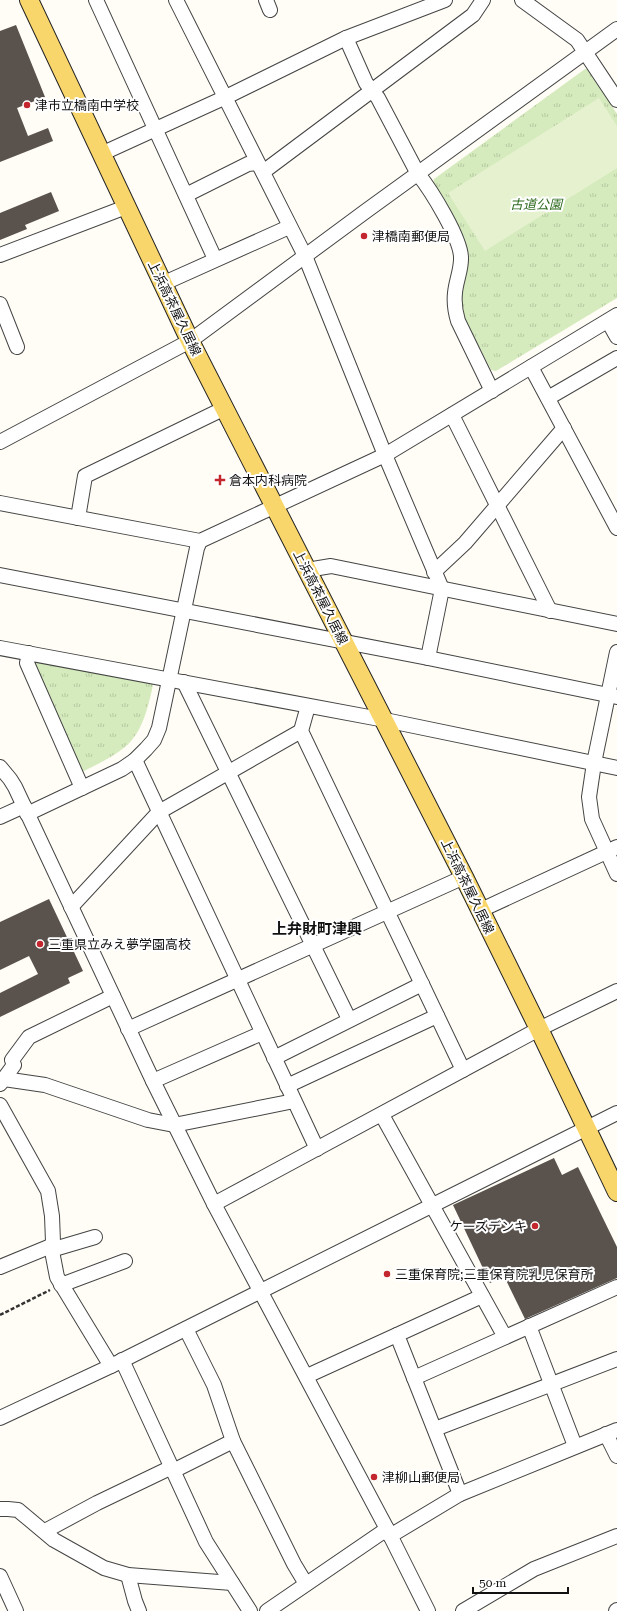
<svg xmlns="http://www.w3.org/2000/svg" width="617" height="1611" font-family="'Roboto Serif','Noto Sans JP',serif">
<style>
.grass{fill:url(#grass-tufts)}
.pitch{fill:#e6f2cf}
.building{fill:#5a524d}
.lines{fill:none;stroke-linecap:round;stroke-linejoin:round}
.minor-casing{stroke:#444;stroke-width:16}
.major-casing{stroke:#222;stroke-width:20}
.path{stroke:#333;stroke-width:2.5;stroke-dasharray:4 2;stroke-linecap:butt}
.minor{stroke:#fff;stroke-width:14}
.major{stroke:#f9d66b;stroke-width:18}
.poi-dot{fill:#c4262e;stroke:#fff;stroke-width:1.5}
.labels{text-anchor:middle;stroke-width:4;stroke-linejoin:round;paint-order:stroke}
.poi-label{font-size:13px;fill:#111;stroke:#fff;text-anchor:start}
.park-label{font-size:13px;font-style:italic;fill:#2f6b1f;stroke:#fff}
.street-label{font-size:13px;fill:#111;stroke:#fff}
.quarter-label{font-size:15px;font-weight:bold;fill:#111;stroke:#fff}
</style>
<defs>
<pattern id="grass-tufts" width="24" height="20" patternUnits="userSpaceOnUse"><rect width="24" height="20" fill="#d5ebbd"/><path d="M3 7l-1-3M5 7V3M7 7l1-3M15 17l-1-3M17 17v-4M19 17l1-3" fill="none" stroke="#b6c8a1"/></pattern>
</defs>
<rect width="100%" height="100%" fill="#fffdf5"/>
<g class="grass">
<polygon points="585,69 588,69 617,114 617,298 496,371 491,370 464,317 462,298 469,254 462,236 433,183 434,179"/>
<path d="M 35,661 L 151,682 L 153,685 C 141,741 131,748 82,772 L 31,666 Z"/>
</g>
<polygon class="pitch" points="599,98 617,126 617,168 485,251 448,193"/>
<g class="building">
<polygon points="16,25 45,97 17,108 28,136 48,128 53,141 0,162 0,31"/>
<polygon points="51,192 59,211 25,225 27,229 0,240 0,213"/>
<polygon points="49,899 83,971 68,978 70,983 0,1017 0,993 38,974 29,956 0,970 0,922"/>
<polygon points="554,1158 562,1175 578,1167 617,1247 617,1278 525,1319 504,1276 490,1283 453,1205"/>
</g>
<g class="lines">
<defs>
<g id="minor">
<polyline points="96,0 215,259"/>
<polyline points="176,0 305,256 385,455 442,589 428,658"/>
<polyline points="266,0 270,10"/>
<polyline points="522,0 577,40 617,100"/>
<path d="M 346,38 L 366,83 L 378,98 L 418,174 C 431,190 462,240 461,259 C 461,271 456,281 455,293 C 454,302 455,311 458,321 L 492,391"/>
<polyline points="101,154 226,97 346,38 445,0"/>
<polyline points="263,172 473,15 483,0"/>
<polyline points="186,195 248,164 257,163"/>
<polyline points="0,255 126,207"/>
<polyline points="162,284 289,227"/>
<polyline points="0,304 17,347"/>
<polyline points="608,321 617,337"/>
<polyline points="531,367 617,528"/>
<polyline points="548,398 617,358"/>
<polyline points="452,415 550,611"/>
<polyline points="0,442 190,341 366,211 617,29"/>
<polyline points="0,503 200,541 385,455 617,315"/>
<polyline points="78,518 85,476 225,408"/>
<polyline points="307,570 331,566 617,624"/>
<polyline points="434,572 465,543 564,428"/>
<polyline points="0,575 428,658 617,697"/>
<polyline points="0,648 385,720 617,768"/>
<polyline points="617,652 594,763 589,797 592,819 617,874"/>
<polyline points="29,653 27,663 82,788"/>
<polyline points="184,682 349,1019"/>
<polyline points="308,706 301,731 463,1070"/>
<polyline points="135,760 317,1149"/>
<polyline points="0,767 10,779 15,787 153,1081 214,1204 387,1529 428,1611"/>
<polyline points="27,814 122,769 135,760 146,749 154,740 159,728 197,548 200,541"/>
<polyline points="0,817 24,806"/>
<polyline points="71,907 159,812 301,731"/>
<polyline points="481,910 617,847"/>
<polyline points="128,1029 464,877"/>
<polyline points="274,1058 422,984"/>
<polyline points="4,1079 45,1085 148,1120 174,1125 294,1101"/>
<polyline points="153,1081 262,1033"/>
<polyline points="0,1084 14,1065 12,1060 29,1037 113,996"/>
<polyline points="287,1086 437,1016"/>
<polyline points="0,1105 48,1191 52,1216 53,1242 51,1246 57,1277 111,1366"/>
<polyline points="382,1115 505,1337"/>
<polyline points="214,1204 539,1029 617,991"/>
<polyline points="51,1250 95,1237"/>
<polyline points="0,1267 51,1246"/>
<polyline points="61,1285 125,1261"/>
<polyline points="529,1326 575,1446"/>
<polyline points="186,1329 214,1385 233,1441 294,1564 306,1584"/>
<polyline points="397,1335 460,1494"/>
<polyline points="122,1360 206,1542 250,1611"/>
<polyline points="307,1376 482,1296"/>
<polyline points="414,1378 617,1287"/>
<polyline points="0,1418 111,1366 617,1113"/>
<polyline points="435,1429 617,1359"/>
<polyline points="606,1434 617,1456"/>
<polyline points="173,1471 233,1441"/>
<polyline points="0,1509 8,1509 18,1510 54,1540 104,1568 128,1575 232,1583"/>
<polyline points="45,1531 97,1503 172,1467"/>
<polyline points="390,1536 460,1494 617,1430"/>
<polyline points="128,1575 135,1601 139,1611"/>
<polyline points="0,1576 16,1611"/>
<polyline points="267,1611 387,1529"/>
<polyline points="463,1611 534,1569 617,1536"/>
<polyline points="616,1611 617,1610"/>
</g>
<polyline id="major" points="29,0 190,341 464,877 539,1029 617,1192"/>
</defs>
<use href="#minor" class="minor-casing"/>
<use href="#major" class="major-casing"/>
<polyline class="path" points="0,1315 50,1290"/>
<use href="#minor" class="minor"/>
<use href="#major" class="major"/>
</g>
<g class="poi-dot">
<circle cx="27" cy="105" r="4"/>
<circle cx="364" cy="236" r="4"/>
<path d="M218 474h4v4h4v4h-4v4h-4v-4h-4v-4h4z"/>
<circle cx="40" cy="944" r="4"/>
<circle cx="535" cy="1226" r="4"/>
<circle cx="387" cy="1274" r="4"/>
<circle cx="374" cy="1477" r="4"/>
</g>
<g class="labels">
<g class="poi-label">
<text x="35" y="110">津市立橋南中学校</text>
<text x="372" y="241">津橋南郵便局</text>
<text x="229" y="485">倉本内科病院</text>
<text x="48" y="949">三重県立みえ夢学園高校</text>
<text x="527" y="1231" text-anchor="end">ケーズデンキ</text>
<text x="395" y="1279">三重保育院;三重保育院乳児保育所</text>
<text x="382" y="1482">津柳山郵便局</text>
</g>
<g class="park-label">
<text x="536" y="209">古道公園</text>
</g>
<g class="street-label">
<text transform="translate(175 308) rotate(64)" y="5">上浜高茶屋久居線</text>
<text transform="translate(321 597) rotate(63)" y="5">上浜高茶屋久居線</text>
<text transform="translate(468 886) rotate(64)" y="5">上浜高茶屋久居線</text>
</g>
<g class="quarter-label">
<text x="317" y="934">上弁財町津興</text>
</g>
</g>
<path d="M473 1587v6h95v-6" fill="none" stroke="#111111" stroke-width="2"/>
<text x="479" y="1587" font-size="12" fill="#111111" stroke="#ffffff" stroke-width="3" paint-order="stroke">50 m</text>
</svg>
